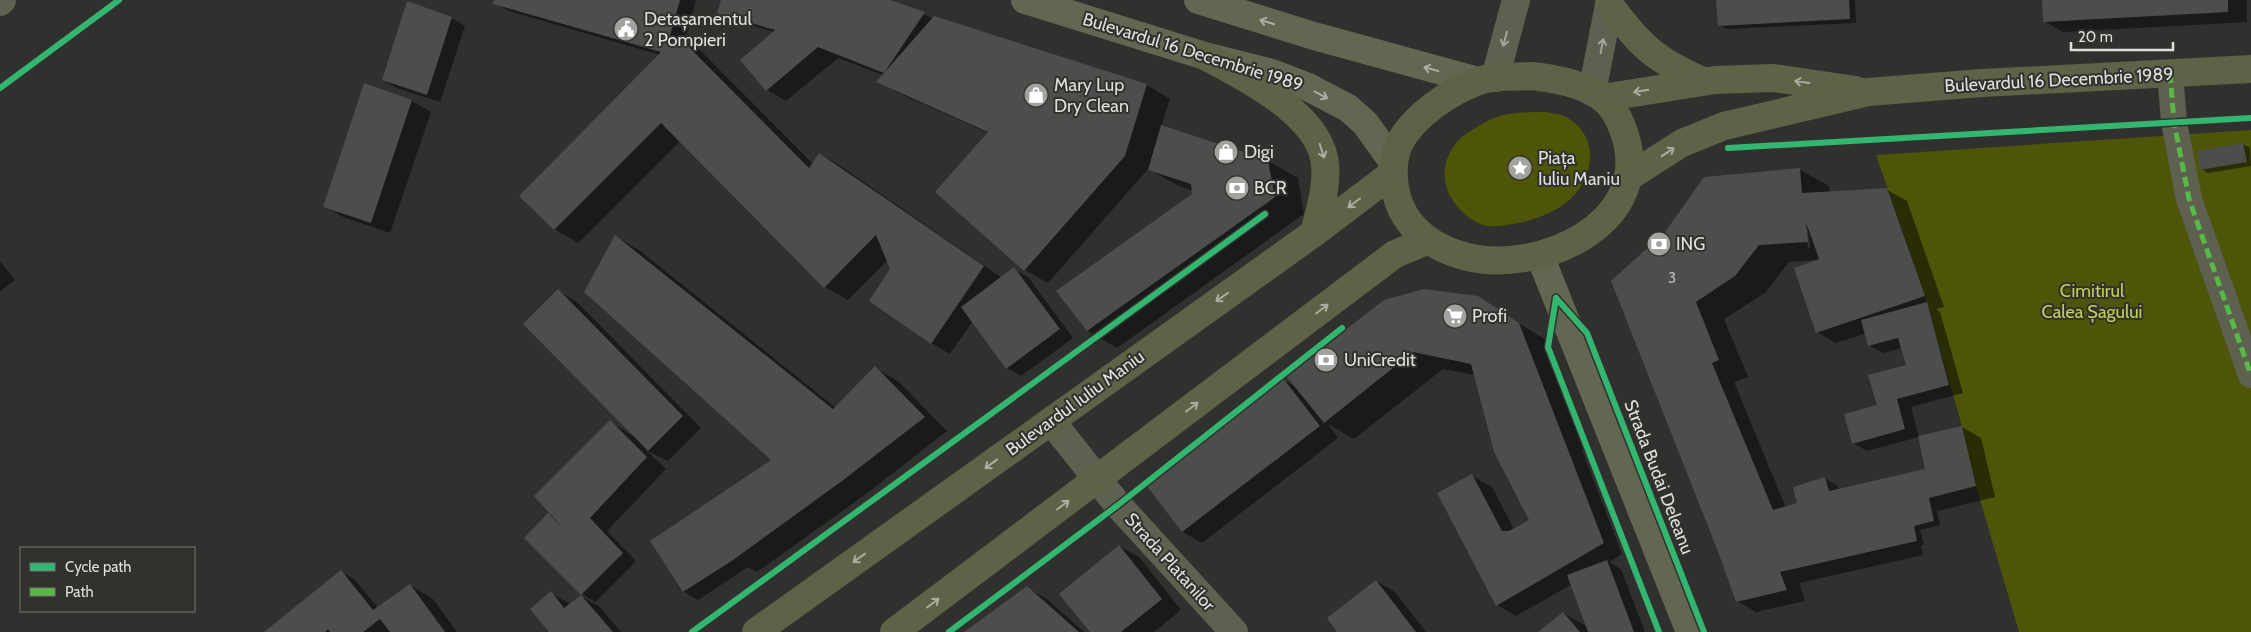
<svg xmlns="http://www.w3.org/2000/svg" width="2251" height="632" font-family="Cabin,sans-serif">
<style>
.green{fill:#4e5408}
.shadow{fill:#0007;fill-rule:evenodd}
.building{fill:#4d4d4c}
.lines{fill:none;stroke-linecap:round;stroke-linejoin:round}
.pedestrian{stroke:#5e6050;stroke-width:26}
.minor{stroke:#5e6050;stroke-width:28}
.tertiary{stroke:#5e6050;stroke-width:28}
.secondary{stroke:#636651;stroke-width:28}
.primary{stroke:#5f6246;stroke-width:28}
.quiet{stroke:#58b947;stroke-width:5;stroke-dasharray:10 5;stroke-linecap:butt}
.cycleway-casing{stroke:#31322e;stroke-width:9}
.cycleway{stroke:#33b770;stroke-width:6}
.oneway{stroke:#adafa4}
.oneway2{stroke:#a5a69d}
.oneway3{stroke:#acada0}
.labels{text-anchor:middle;stroke-width:4;stroke-linejoin:round;paint-order:stroke}
.number-label{font-size:15px;fill:#babab8}
.poi-label{font-size:18px;fill:#dfdfdc;stroke:#31322e;text-anchor:start}
.street-label{font-size:18px;fill:#dfdfdc;stroke:#31322e}
.park-label{font-size:18px;fill:#c3cf56;stroke:#31322e}
</style>
<rect width="100%" height="100%" fill="#30312f"/>
<g class="green">
<path d="M 1547,112 C 1554,114 1562,114 1568,118 C 1596,135 1596,169 1576,193 C 1561,211 1536,220 1513,224 C 1505,225 1491,228 1483,225 C 1453,213 1433,179 1452,149 C 1458,137 1473,129 1484,123 C 1502,112 1526,112 1547,112 Z"/>
<polygon points="2251,130 2251,632 2019,632 1976,486 1962,426 1925,296 1876,155"/>
</g>
<g class="shadow">
<polygon points="496,0 696,0 685,41 701,51 813,164 820,154 839,165 1002,278 1014,269 1028,277 1073,338 1021,376 1007,368 973,321 950,354 931,343 888,260 848,300 825,287 680,141 578,243 554,229 660,55 509,11 495,3"/>
<polygon points="722,0 886,0 933,18 1147,85 1170,99 1161,126 1268,161 1298,178 1304,214 1117,348 1088,331 1193,194 1193,191 1179,186 1148,169 1048,283 1025,270 989,133 896,92 878,81 883,75 838,58 786,101 767,90 774,32 733,20 719,12"/>
<polygon points="1718,0 1855,0 1856,23 1726,29 1719,25"/>
<polygon points="2043,0 2247,0 2247,22 2063,32 2044,21"/>
<polygon points="452,18 465,26 440,102 397,88 383,80"/>
<polygon points="365,85 412,101 431,112 390,233 343,217 324,206"/>
<polygon points="2243,144 2250,148 2251,166 2208,173 2201,169"/>
<path d="M 1799,169 L 1829,186 L 1830,193 L 1887,190 L 1907,201 L 1944,307 L 1936,309 L 1940,312 L 1963,393 L 1911,407 L 1919,437 L 1867,451 L 1853,443 L 1907,366 L 1902,348 L 1883,353 L 1869,345 L 1866,333 L 1836,343 L 1817,332 L 1818,260 L 1789,262 L 1765,293 L 1724,319 L 1748,377 L 1734,382 L 1786,508 L 1797,505 L 1824,478 L 1838,486 L 1839,490 L 1927,469 L 1962,427 L 1981,438 L 1995,497 L 1937,511 L 1940,525 L 1920,530 L 1924,545 L 1921,545 L 1923,555 L 1799,583 L 1805,601 L 1756,612 L 1737,601 L 1720,554 L 1612,281 ZM 1804,216 L 1807,222 L 1810,248 L 1808,248 Z"/>
<polygon points="616,237 639,250 836,408 875,368 898,381 947,431 866,494 757,572 748,567 698,600 684,592 651,542 773,460"/>
<polygon points="0,261 15,280 0,291"/>
<polygon points="558,291 577,302 701,428 668,461 646,450 666,469 607,531 636,561 595,602 582,594 549,515 557,520 610,422 632,435"/>
<polygon points="1477,298 1548,341 1589,448 1582,450 1622,554 1609,562 1621,569 1645,632 1540,632 1563,613 1588,627 1572,584 1516,616 1497,605 1472,476 1492,487 1514,529 1531,521 1475,375 1443,369 1354,439 1328,424 1338,438 1202,543 1183,532 1148,485 1283,380 1296,387"/>
<polygon points="1119,546 1139,557 1181,610 1154,632 1092,632"/>
<polygon points="342,572 355,580 378,608 410,585 433,599 457,632 266,632"/>
<polygon points="1376,581 1395,592 1426,632 1339,632"/>
<polygon points="1027,588 1047,599 1084,632 966,632"/>
<polygon points="551,593 570,604 581,596 600,607 621,632 550,632"/>
</g>
<g class="building">
<polygon points="494,0 680,0 667,46 678,36 809,168 819,153 984,266 931,344 869,301 890,269 876,235 824,288 661,123 554,230 519,196 661,52 493,4"/>
<polygon points="721,0 890,0 925,12 884,73 934,16 1147,84 1125,156 1024,271 935,192 988,132 876,82 884,73 818,47 766,91 740,60 775,30 717,13"/>
<polygon points="1716,0 1849,0 1850,19 1718,26"/>
<polygon points="2042,0 2228,0 2228,12 2043,22"/>
<polygon points="407,1 452,17 427,95 382,80"/>
<polygon points="364,83 412,100 371,223 323,207"/>
<polygon points="1161,125 1268,160 1275,197 1087,331 1056,291 1192,194 1191,184 1148,170"/>
<polygon points="2243,143 2247,162 2200,170 2197,151"/>
<polygon points="1800,168 1802,193 1887,188 1925,296 1816,333 1794,268 1819,259 1806,222 1808,242 1759,245 1735,276 1696,302 1719,360 1712,363 1773,510 1797,503 1793,487 1825,477 1829,491 1925,469 1918,436 1962,426 1976,486 1929,498 1934,521 1914,526 1917,541 1780,572 1787,590 1736,602 1719,554 1611,281 1665,232 1704,177"/>
<polygon points="615,235 833,409 875,366 925,417 842,481 733,560 683,592 650,541 771,460 584,292"/>
<polygon points="1014,267 1060,329 1006,369 961,307"/>
<polygon points="558,289 683,416 648,451 523,324"/>
<polygon points="1424,289 1478,296 1519,323 1604,543 1496,606 1437,493 1472,474 1502,531 1509,531 1529,520 1494,452 1471,364 1413,352 1324,423 1286,376 1384,300"/>
<polygon points="1927,302 1949,385 1897,399 1905,429 1852,444 1844,414 1877,405 1868,375 1906,365 1898,338 1868,346 1861,320"/>
<polygon points="1283,378 1320,426 1182,532 1146,485"/>
<polygon points="610,420 647,457 590,518 623,553 581,595 524,538 548,513 562,527 534,496"/>
<polygon points="1119,545 1162,599 1121,632 1090,632 1059,594"/>
<polygon points="1607,560 1634,632 1588,632 1567,575"/>
<polygon points="341,570 373,610 410,584 445,632 390,632 380,619 363,632 330,632 328,629 325,632 264,632"/>
<polygon points="1376,580 1416,632 1337,632 1327,618"/>
<polygon points="1027,586 1079,632 964,632 982,619"/>
<polygon points="551,591 564,608 581,595 613,632 549,632 530,609"/>
<polygon points="1563,612 1580,632 1538,632"/>
</g>
<g class="lines">
<polyline class="pedestrian" points="2170,73 2174,122 2189,199 2251,375"/>
<g class="minor">
<polyline points="0,2 2,0"/>
<polyline points="1051,421 1118,505 1234,632"/>
</g>
<g class="tertiary">
<polyline points="1495,78 1516,0"/>
<polyline points="1592,92 1610,0"/>
</g>
<g class="secondary">
<polyline points="1025,0 1205,56 1272,73 1306,86 1348,108 1365,123 1393,162"/>
<polyline points="1198,0 1314,36 1478,81"/>
<polyline points="1540,256 1690,632"/>
</g>
<g class="primary">
<path d="M 1609,4 C 1640,46 1655,60 1703,81"/>
<path d="M 1205,56 C 1243,76 1315,112 1324,158 C 1329,182 1320,209 1314,233"/>
<path d="M 1533,76 C 1556,79 1581,83 1601,97 C 1615,107 1623,127 1627,142 C 1647,226 1540,272 1472,258 C 1430,249 1397,224 1394,179 C 1393,166 1394,154 1400,142 C 1414,116 1449,92 1476,82 C 1494,75 1515,77 1533,76 Z"/>
<polyline points="1602,98 1715,80 1773,78 1856,90"/>
<polyline points="1627,178 1682,143 1724,126 1868,92 1982,83 2251,69"/>
<polyline points="756,632 1314,233 1393,173"/>
<polyline points="894,632 1395,254 1427,241"/>
</g>
<polyline class="quiet" points="2170,73 2174,122 2189,199 2251,375"/>
<defs>
<g id="cycleway">
<polyline points="0,88 119,0"/>
<polyline points="1728,148 2251,118"/>
<polyline points="1556,298 1587,333 1704,632"/>
<polyline points="1556,298 1548,347 1659,632"/>
<polyline points="692,632 1265,214"/>
<polyline points="949,632 1118,505 1342,328"/>
</g>
</defs>
<use href="#cycleway" class="cycleway-casing"/>
<use href="#cycleway" class="cycleway"/>
</g>
<defs><path id="oneway-shaft" d="M-6 0H5M1.5-3L5.5 0L1.5 3" fill="none" stroke-width="1.6" stroke-linecap="round" stroke-linejoin="round" transform="scale(1.25)"/></defs>
<g class="oneway">
<use href="#oneway-shaft" transform="translate(1267 22) rotate(-163)"/>
<use href="#oneway-shaft" transform="translate(1431 69) rotate(-165)"/>
<use href="#oneway-shaft" transform="translate(1321 95) rotate(28)"/>
</g>
<g class="oneway2">
<use href="#oneway-shaft" transform="translate(1505 39) rotate(105)"/>
<use href="#oneway-shaft" transform="translate(1602 46) rotate(-79)"/>
</g>
<g class="oneway3">
<use href="#oneway-shaft" transform="translate(1802 82) rotate(-172)"/>
<use href="#oneway-shaft" transform="translate(1641 91) rotate(170)"/>
<use href="#oneway-shaft" transform="translate(1322 151) rotate(72)"/>
<use href="#oneway-shaft" transform="translate(1668 152) rotate(-33)"/>
<use href="#oneway-shaft" transform="translate(1354 203) rotate(143)"/>
<use href="#oneway-shaft" transform="translate(1222 297) rotate(145)"/>
<use href="#oneway-shaft" transform="translate(1322 309) rotate(-37)"/>
<use href="#oneway-shaft" transform="translate(1192 407) rotate(-37)"/>
<use href="#oneway-shaft" transform="translate(991 464) rotate(144)"/>
<use href="#oneway-shaft" transform="translate(1063 505) rotate(-37)"/>
<use href="#oneway-shaft" transform="translate(859 558) rotate(144)"/>
<use href="#oneway-shaft" transform="translate(933 603) rotate(-37)"/>
</g>
<defs>
<symbol id="civic-disc" viewBox="-11 -11 22 22"><circle r="9.5" fill="#a2a29f" stroke="#31322e"/><path d="M-.6-6.5H3V-4.5H.6V-3L4-1V1h2V6H-6V1h2V-1L-.6-3ZM-1.2 2.5V6h2.4V2.5Z" fill="#fff"/></symbol>
<symbol id="shop-disc" viewBox="-11 -11 22 22"><circle r="9.5" fill="#a2a29f" stroke="#31322e"/><path d="M-5-2.5h2.3a2.7 3.5 0 0 1 5.4 0H5L5.5 6h-11ZM-1.5-2.5h3a1.5 2.3 0 0 0-3 0Z" fill="#fff"/></symbol>
<symbol id="sight-disc" viewBox="-11 -11 22 22"><circle r="9.5" fill="#a2a29f" stroke="#31322e"/><path d="M0-6L1.8-2.2L6-1.7L2.9 1.2L3.7 5.4L0 3.3L-3.7 5.4L-2.9 1.2L-6-1.7L-1.8-2.2Z" fill="#fff"/></symbol>
<symbol id="bank-disc" viewBox="-11 -11 22 22"><circle r="9.5" fill="#a2a29f" stroke="#31322e"/><path d="M-6-4H6V4H-6ZM0-2.3a2.3 2.3 0 1 0 0 4.6a2.3 2.3 0 1 0 0-4.6Z" fill="#fff"/></symbol>
<symbol id="supermarket-disc" viewBox="-11 -11 22 22"><circle r="9.5" fill="#a2a29f" stroke="#31322e"/><path d="M-6-5.5h2.5l.6 2H6L4.5 2H-2.5L-4.4-4H-6ZM-1.5 3.2a1.3 1.3 0 1 0 .1 0ZM3 3.2a1.3 1.3 0 1 0 .1 0Z" fill="#fff"/></symbol>
</defs>
<g fill-rule="evenodd">
<use href="#civic-disc" x="612" y="15" width="28" height="28"/>
<use href="#shop-disc" x="1022" y="81" width="28" height="28"/>
<use href="#shop-disc" x="1212" y="138" width="28" height="28"/>
<use href="#sight-disc" x="1506" y="154" width="28" height="28"/>
<use href="#bank-disc" x="1223" y="174" width="28" height="28"/>
<use href="#bank-disc" x="1645" y="230" width="28" height="28"/>
<use href="#supermarket-disc" x="1441" y="302" width="28" height="28"/>
<use href="#bank-disc" x="1312" y="346" width="28" height="28"/>
</g>
<g class="labels">
<g class="number-label">
<text x="1672" y="283">3</text>
</g>
<g class="poi-label">
<text x="644" y="25">Detașamentul<tspan x="644" dy="21">2 Pompieri</tspan></text>
<text x="1054" y="91">Mary Lup<tspan x="1054" dy="21">Dry Clean</tspan></text>
<text x="1244" y="158">Digi</text>
<text x="1538" y="164">Piața<tspan x="1538" dy="21">Iuliu Maniu</tspan></text>
<text x="1254" y="194">BCR</text>
<text x="1676" y="250">ING</text>
<text x="1472" y="322">Profi</text>
<text x="1344" y="366">UniCredit</text>
</g>
<g class="street-label">
<text transform="translate(1193 52) rotate(17)" y="6">Bulevardul 16 Decembrie 1989</text>
<text transform="translate(2059 80) rotate(-3)" y="6">Bulevardul 16 Decembrie 1989</text>
<text transform="translate(1075 403) rotate(-36)" y="6">Bulevardul Iuliu Maniu</text>
<text transform="translate(1659 477) rotate(69)" y="6">Strada Budai Deleanu</text>
<text transform="translate(1170 562) rotate(48)" y="6">Strada Platanilor</text>
</g>
<g class="park-label">
<text x="2092" y="297">Cimitirul<tspan x="2092" dy="21">Calea Șagului</tspan></text>
</g>
</g>
<rect x="20" y="547" width="175" height="65" fill="#31322e" stroke="#777774"/>
<rect x="30" y="563" width="25" height="8" fill="#33b770" stroke="#777774"/>
<text x="65" y="572" font-size="15" fill="#dfdfdc">Cycle path</text>
<rect x="30" y="588" width="25" height="8" fill="#58b947" stroke="#777774"/>
<text x="65" y="597" font-size="15" fill="#dfdfdc">Path</text>
<path d="M2071 42v8h102v-8" fill="none" stroke="#dfdfdc" stroke-width="2.5"/>
<text x="2078" y="42" font-size="15" fill="#dfdfdc" stroke="#31322e" stroke-width="4" paint-order="stroke">20 m</text>
</svg>
